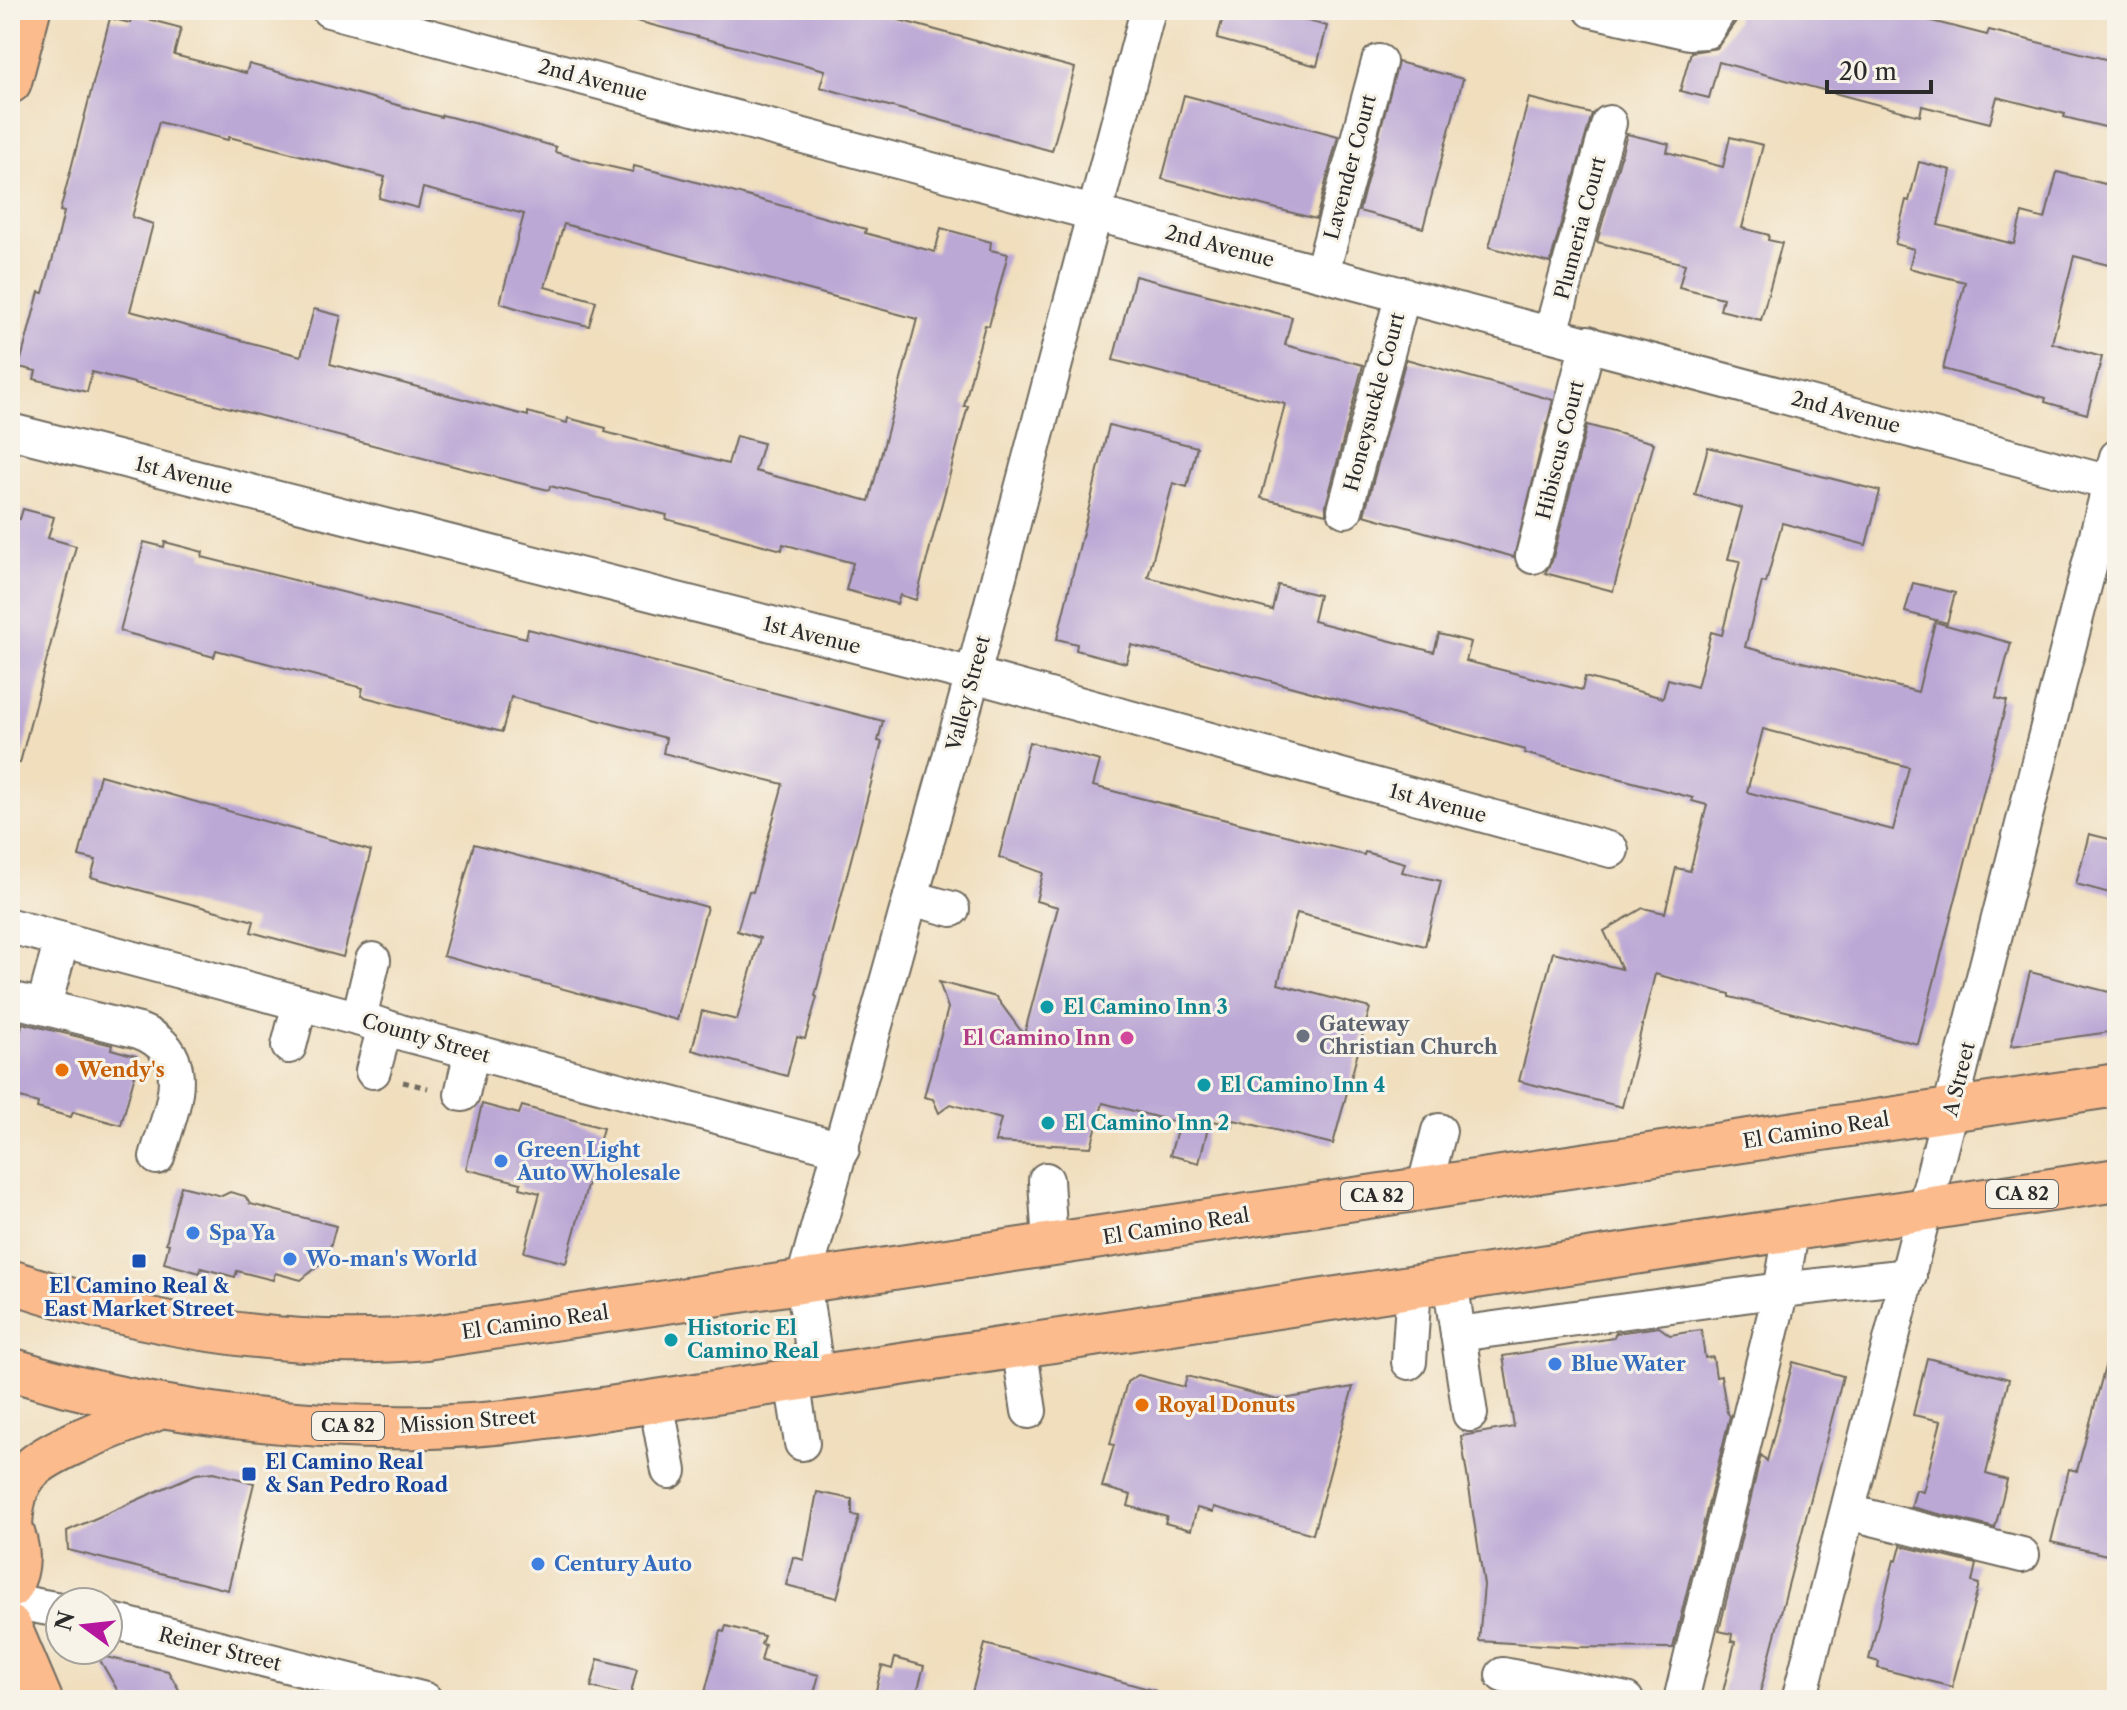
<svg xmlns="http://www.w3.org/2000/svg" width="2127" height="1710" font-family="'Libre Caslon Text',serif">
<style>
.building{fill:#bca8d5;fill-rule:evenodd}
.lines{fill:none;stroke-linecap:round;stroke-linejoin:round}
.minor-casing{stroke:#706a5e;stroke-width:38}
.major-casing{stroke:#706a5e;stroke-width:46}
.path{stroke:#706a5e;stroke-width:5;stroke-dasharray:6 6;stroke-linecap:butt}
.minor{stroke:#fff;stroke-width:34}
.major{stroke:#fbbb8c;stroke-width:42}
.culture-dot{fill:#0f9aa8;stroke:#f7f3e8;stroke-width:3}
.worship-dot{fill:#6b7280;stroke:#f7f3e8;stroke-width:3}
.hotel-dot{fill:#d1479c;stroke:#f7f3e8;stroke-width:3}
.food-dot{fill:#e8710a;stroke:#f7f3e8;stroke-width:3}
.shop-dot{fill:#3f7fe0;stroke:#f7f3e8;stroke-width:3}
.transit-dot{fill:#1a4fb4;stroke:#f7f3e8;stroke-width:3}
.labels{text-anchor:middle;stroke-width:6;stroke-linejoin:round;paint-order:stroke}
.shield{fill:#f7f3e8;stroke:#686764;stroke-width:2}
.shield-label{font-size:18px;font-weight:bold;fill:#2b2b2b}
.street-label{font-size:20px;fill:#2b2b2b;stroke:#f7f3e8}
.culture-label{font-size:20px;font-weight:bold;fill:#0d838f;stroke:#f7f3e8;text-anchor:start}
.worship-label{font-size:20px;font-weight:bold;fill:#5b616d;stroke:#f7f3e8;text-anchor:start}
.hotel-label{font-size:20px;font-weight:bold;fill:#b23c85;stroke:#f7f3e8;text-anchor:end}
.food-label{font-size:20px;font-weight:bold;fill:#c56008;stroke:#f7f3e8;text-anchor:start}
.shop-label{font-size:20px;font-weight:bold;fill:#366cbe;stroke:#f7f3e8;text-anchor:start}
.transit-label{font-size:20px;font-weight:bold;fill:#164399;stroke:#f7f3e8}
</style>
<rect width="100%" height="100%" fill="#f7f3e8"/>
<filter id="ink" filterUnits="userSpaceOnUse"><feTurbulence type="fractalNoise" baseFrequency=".0125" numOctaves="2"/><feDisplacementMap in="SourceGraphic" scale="16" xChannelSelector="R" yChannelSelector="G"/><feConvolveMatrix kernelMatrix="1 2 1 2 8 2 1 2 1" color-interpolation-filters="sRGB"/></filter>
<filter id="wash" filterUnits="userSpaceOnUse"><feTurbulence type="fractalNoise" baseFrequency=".006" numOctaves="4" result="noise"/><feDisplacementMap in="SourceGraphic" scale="32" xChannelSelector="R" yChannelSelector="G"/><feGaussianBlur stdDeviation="1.8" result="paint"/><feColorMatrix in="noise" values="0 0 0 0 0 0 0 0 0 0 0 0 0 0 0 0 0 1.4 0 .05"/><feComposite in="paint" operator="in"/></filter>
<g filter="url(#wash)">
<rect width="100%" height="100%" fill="#f0debd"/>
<g id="blocks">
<g class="building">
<polygon points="630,10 883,10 881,15 1075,68 1052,151 820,87 825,70 629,19"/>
<polygon points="1225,10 1266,10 1327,26 1317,66 1217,39"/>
<polygon points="1739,10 1888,10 1987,35 1989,30 2117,62 2117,130 2064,117 2065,114 1997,97 1990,123 1922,106 1920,116 1719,62 1709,98 1680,91 1691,52 1717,48 1736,21"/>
<path d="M 132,15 L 181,28 L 174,55 L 246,73 L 249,64 L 441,117 L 442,115 L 481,125 L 556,147 L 555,152 L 594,163 L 633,172 L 634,166 L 674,176 L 866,229 L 865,233 L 935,252 L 941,228 L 991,242 L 990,250 L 1008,254 L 989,326 L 985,325 L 974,366 L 964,406 L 968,406 L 916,600 L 900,595 L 897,604 L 846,590 L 853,563 L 783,544 L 782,550 L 666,519 L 667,515 L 550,486 L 549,490 L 511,481 L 92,372 L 87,392 L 34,379 L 36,371 L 19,367 L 39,292 L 43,293 L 54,254 L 64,212 L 60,211 L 110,18 L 130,23 ZM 159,122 L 228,140 L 229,137 L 385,177 L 379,198 L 418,208 L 423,188 L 524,214 L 500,303 L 536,314 L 589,326 L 596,301 L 545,287 L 564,224 L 917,319 L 869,501 L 755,471 L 763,443 L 736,436 L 728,464 L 605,432 L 606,428 L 568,418 L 567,423 L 528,412 L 528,416 L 330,364 L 341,316 L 314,309 L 301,356 L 130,311 L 153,224 L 132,217 Z"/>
<polygon points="1398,62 1463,79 1423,228 1359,211"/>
<polygon points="1184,95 1338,136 1316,219 1162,179"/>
<polygon points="1529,98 1592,114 1550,263 1489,247"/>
<polygon points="1627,134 1669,144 1667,152 1723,167 1730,137 1763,145 1742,228 1769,235 1768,240 1782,243 1761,320 1720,310 1723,298 1679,287 1685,264 1597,242"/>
<polygon points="1919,162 1951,170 1938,225 2014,244 2022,213 2045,219 2057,172 2117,187 2117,245 2112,266 2074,256 2052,343 2102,357 2087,414 2045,402 2046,398 1943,369 1965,282 1909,268 1914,249 1895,244 1906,200 1909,201"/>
<polygon points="1135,276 1292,317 1285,345 1363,365 1326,505 1326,514 1261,498 1285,404 1113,360"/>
<polygon points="1406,359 1553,400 1514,557 1364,515"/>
<path d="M 1109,425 L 1197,447 L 1187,487 L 1173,483 L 1148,577 L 1272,610 L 1278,585 L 1319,595 L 1313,621 L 1434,652 L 1439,634 L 1471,642 L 1466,661 L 1582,690 L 1585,677 L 1663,698 L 1668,679 L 1697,687 L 1711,632 L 1722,635 L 1740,561 L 1728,559 L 1742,508 L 1695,495 L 1708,447 L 1880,491 L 1866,545 L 1782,523 L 1766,583 L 1762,582 L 1745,647 L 1918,692 L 1935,622 L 2011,643 L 1996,698 L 2007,701 L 1918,1044 L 1730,997 L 1730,994 L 1655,974 L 1622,1107 L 1519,1081 L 1553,952 L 1622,969 L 1604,931 L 1643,908 L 1665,913 L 1676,868 L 1690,871 L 1707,805 L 1692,801 L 1693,798 L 1524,753 L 1525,750 L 1208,664 L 1131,645 L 1126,663 L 1076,650 L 1077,644 L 1057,639 ZM 1763,729 L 1909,767 L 1893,830 L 1747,792 Z"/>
<polygon points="1587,425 1654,443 1613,591 1545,573 1552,561"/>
<polygon points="23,509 54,517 48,538 76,546 20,763 10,761 10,517 20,519"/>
<polygon points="144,542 164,547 165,542 203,552 202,557 526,638 528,629 883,721 878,741 882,742 815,996 817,997 805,1039 797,1037 787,1076 692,1050 702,1011 737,1020 760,938 737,931 749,891 753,892 783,784 663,753 666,738 511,697 502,732 361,696 363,688 216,650 214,657 120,631"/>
<polygon points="1913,583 1955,593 1947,623 1905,612"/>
<polygon points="1029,742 1100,761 1093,786 1364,855 1365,852 1405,863 1402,872 1441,881 1425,946 1297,913 1278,984 1370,1008 1333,1144 1234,1120 1233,1126 1210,1120 1199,1163 1170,1155 1179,1123 1103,1103 1091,1147 995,1142 1001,1119 951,1104 939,1113 933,1099 924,1097 948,1008 939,982 996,997 1024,1035 1058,907 1036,901 1043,873 999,857"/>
<polygon points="100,775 371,851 343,957 251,932 254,921 91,877 96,860 79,856"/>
<polygon points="2089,834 2117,841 2117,895 2076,884"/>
<polygon points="474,844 707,907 677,1020 443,956"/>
<polygon points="2030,972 2117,994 2117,1031 2011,1046"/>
<polygon points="22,1023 112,1045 111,1049 136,1056 133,1066 137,1067 121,1125 73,1112 71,1117 37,1108 38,1103 10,1095 10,1027 21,1030"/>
<polygon points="482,1104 519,1114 522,1106 603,1128 566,1263 524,1252 540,1193 520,1188 521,1183 466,1169"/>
<polygon points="181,1186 222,1196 230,1192 245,1196 250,1204 336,1226 327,1259 301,1280 275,1273 273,1280 237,1271 235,1277 201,1268 200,1273 164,1263 169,1244 166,1243"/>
<polygon points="1659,1327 1670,1335 1701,1330 1705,1358 1713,1357 1716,1377 1721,1376 1727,1412 1730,1416 1673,1648 1576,1647 1479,1641 1484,1585 1461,1436 1514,1427 1503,1356 1613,1338 1616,1333"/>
<polygon points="1927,1358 2009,1379 1986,1474 2007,1480 1995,1528 1911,1507 1916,1490 1923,1492 1941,1421 1913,1415"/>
<polygon points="1793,1362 1843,1376 1758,1700 1721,1700 1735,1642 1731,1641 1732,1634 1719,1631 1761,1455 1767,1461"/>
<polygon points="2106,1363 2117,1364 2117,1516 2107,1555 2051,1542 2069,1469 2077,1471"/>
<polygon points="1138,1375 1184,1387 1187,1376 1278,1400 1353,1387 1313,1534 1214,1507 1213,1512 1197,1508 1191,1530 1165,1523 1167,1517 1128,1506 1131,1495 1102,1487 1114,1445 1110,1444 1127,1382"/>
<polygon points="214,1472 254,1483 228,1590 68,1550 67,1531 196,1474"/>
<polygon points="817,1492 852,1499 852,1515 859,1516 837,1598 786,1585 793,1557 804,1560"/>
<polygon points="1901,1546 1976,1564 1972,1582 1979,1584 1952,1687 1878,1668 1879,1662 1869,1659 1894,1560 1897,1561"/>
<polygon points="726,1626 764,1636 761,1644 765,1645 761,1661 819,1675 812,1700 703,1700 721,1631 724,1632"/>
<polygon points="985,1644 1156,1691 1155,1700 970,1700"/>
<polygon points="97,1655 168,1671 185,1700 123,1700"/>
<polygon points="895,1658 924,1666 915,1700 878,1700 880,1695 875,1694 882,1666 892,1669"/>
<polygon points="598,1659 637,1669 630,1697 591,1687"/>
</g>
</g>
</g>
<g filter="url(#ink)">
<use href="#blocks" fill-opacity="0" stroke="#706a5e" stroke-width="2"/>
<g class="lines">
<defs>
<g id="minor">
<polyline points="329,10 2110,483"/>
<polyline points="1592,10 1689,32 1706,31 1719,10"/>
<polyline points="1322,272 1379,62"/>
<polyline points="1551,333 1609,123"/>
<polyline points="10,431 973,675 1611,850"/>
<polyline points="1345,510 1403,294"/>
<polyline points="1533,556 1588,343"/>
<polyline points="911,898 952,909"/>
<polyline points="10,926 364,1020 406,1034 842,1149"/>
<path d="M 10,999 L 139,1031 C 200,1055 170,1110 157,1157"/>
<polyline points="44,1005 62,940"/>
<polyline points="359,1018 373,960"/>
<polyline points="289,1046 300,1003"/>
<polyline points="373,1071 385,1027"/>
<polyline points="462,1094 472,1051"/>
<polyline points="1046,1180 1050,1245"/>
<polyline points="1424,1189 1439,1131"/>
<polyline points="1450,1280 1470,1414"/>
<polyline points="1458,1334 1781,1290 1909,1276"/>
<polyline points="1019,1346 1029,1411"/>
<polyline points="1409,1362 1414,1286"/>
<polyline points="817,1376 803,1282 973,675 1148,10"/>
<polyline points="792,1380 802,1443"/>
<polyline points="656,1401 669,1471"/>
<polyline points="1848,1512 2022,1555"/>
<polyline points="10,1601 60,1610"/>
<polyline points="108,1620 425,1700"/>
<polyline points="1503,1675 1626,1700"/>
<polyline points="1681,1700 1781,1290 1792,1228"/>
<polyline points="1799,1700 2117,457"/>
</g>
<g id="major">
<polyline points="10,82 29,10"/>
<path d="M 10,1281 C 143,1325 285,1351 426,1338 L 2117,1085"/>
<path d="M 10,1369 C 147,1411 289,1430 432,1427 C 507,1425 582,1412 656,1401 L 2117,1180"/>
<path d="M 10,1525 C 19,1547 22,1565 10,1587"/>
<path d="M 11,1526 C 12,1505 15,1484 31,1469 C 53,1447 130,1421 161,1407"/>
<polyline points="10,1627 41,1700"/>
</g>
</defs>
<use href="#minor" class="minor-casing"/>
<use href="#major" class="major-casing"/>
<polyline class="path" points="403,1082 428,1088"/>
<use href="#minor" class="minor"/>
<use href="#major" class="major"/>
</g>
</g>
<g class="culture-dot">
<circle cx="1047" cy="1007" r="8"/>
<circle cx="1204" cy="1085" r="8"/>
<circle cx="1048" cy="1123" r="8"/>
<circle cx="671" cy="1340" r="8"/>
</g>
<circle class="worship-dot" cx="1303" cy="1036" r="8"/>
<circle class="hotel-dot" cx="1127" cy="1038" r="8"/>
<g class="food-dot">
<circle cx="62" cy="1070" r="8"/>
<circle cx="1142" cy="1405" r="8"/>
</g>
<g class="shop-dot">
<circle cx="501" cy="1161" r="8"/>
<circle cx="193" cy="1233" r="8"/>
<circle cx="290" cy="1259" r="8"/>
<circle cx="1555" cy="1364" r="8"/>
<circle cx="538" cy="1564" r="8"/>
</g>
<g class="transit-dot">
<rect x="131" y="1253" width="16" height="16" rx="4"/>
<rect x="241" y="1466" width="16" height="16" rx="4"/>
</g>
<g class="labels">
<g class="shield">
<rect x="1986" y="1180" width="72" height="28" rx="6"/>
<rect x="1341" y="1182" width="72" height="28" rx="6"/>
<rect x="312" y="1412" width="72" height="28" rx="6"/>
</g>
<g class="shield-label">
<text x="2022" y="1200">CA 82</text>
<text x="1377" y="1202">CA 82</text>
<text x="348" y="1432">CA 82</text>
</g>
<g class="street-label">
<text transform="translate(593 80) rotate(15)" y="7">2nd Avenue</text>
<text transform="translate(1350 167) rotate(-75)" y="7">Lavender Court</text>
<text transform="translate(1580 228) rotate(-75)" y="7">Plumeria Court</text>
<text transform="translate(1220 246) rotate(15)" y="7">2nd Avenue</text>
<text transform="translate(1374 402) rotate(-75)" y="7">Honeysuckle Court</text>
<text transform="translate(1846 412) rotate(15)" y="7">2nd Avenue</text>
<text transform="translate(1560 450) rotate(-76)" y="7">Hibiscus Court</text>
<text transform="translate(184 475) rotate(14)" y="7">1st Avenue</text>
<text transform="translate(812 635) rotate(14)" y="7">1st Avenue</text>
<text transform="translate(968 693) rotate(-75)" y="7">Valley Street</text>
<text transform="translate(1438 803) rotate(15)" y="7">1st Avenue</text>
<text transform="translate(426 1038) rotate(16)" y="7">County Street</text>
<text transform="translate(1959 1079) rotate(-76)" y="7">A Street</text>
<text transform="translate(1816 1130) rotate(-9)" y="7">El Camino Real</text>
<text transform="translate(1176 1226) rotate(-9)" y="7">El Camino Real</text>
<text transform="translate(535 1322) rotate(-8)" y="7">El Camino Real</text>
<text transform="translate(468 1421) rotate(-4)" y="7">Mission Street</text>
<text transform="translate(220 1649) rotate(14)" y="7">Reiner Street</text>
</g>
<g class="culture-label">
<text x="1063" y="1014">El Camino Inn 3</text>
<text x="1220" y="1092">El Camino Inn 4</text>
<text x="1064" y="1130">El Camino Inn 2</text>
<text x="687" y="1335">Historic El<tspan x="687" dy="23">Camino Real</tspan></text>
</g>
<g class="worship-label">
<text x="1319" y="1031">Gateway<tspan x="1319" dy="23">Christian Church</tspan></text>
</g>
<g class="hotel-label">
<text x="1111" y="1045">El Camino Inn</text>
</g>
<g class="food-label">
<text x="78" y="1077">Wendy's</text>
<text x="1158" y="1412">Royal Donuts</text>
</g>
<g class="shop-label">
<text x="517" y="1157">Green Light<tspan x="517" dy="23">Auto Wholesale</tspan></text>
<text x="209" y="1240">Spa Ya</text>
<text x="306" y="1266">Wo-man's World</text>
<text x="1571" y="1371">Blue Water</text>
<text x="554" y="1571">Century Auto</text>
</g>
<g class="transit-label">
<text x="139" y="1293">El Camino Real &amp;<tspan x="139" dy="23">East Market Street</tspan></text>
<text x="265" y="1469" text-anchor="start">El Camino Real<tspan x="265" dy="23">&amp; San Pedro Road</tspan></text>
</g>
</g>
<rect width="2127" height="1710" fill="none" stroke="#f7f3e8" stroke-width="40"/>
<g transform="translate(84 1626) rotate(285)"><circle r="38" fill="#f7f3e8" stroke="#a5a39c" stroke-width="2"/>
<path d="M0-6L14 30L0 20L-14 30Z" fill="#b5179e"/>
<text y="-12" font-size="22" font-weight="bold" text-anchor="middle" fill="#2b2b2b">N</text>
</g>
<path d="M1827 80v12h104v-12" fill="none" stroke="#2b2b2b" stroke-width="4"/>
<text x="1839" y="80" font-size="24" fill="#2b2b2b" stroke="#f7f3e8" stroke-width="6" paint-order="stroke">20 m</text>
</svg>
